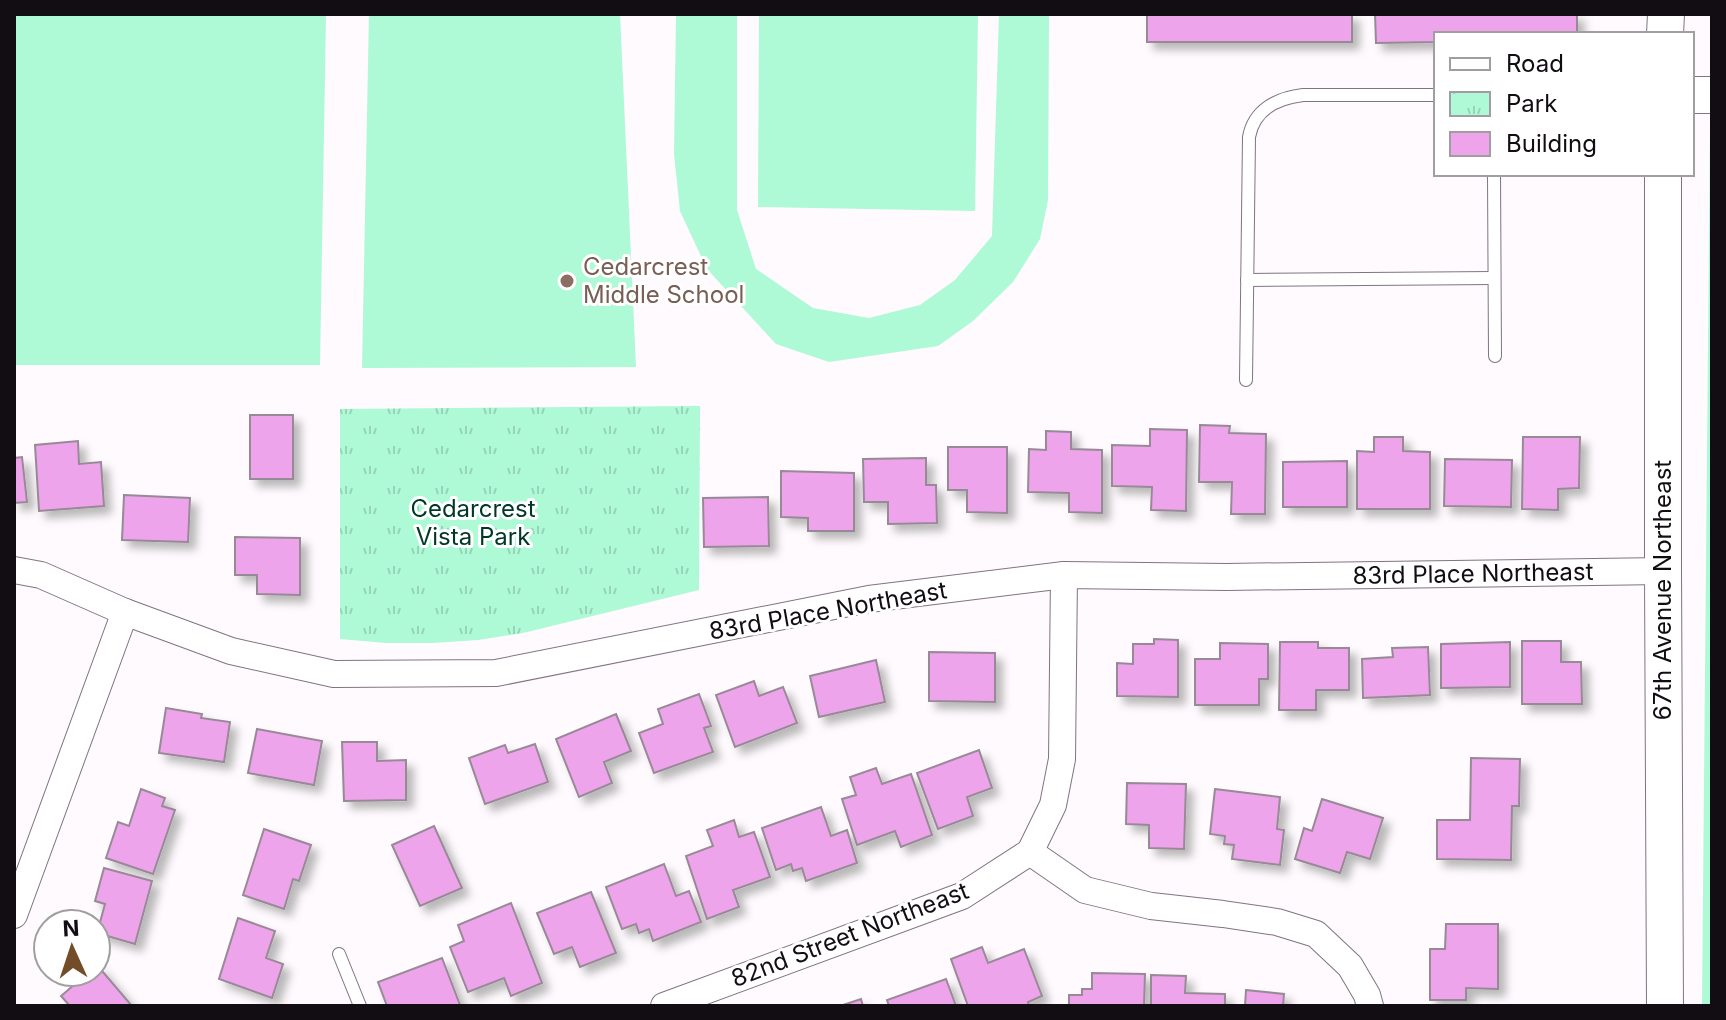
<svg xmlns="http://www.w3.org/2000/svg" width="1726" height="1020" font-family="Inter,sans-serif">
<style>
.grass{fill:#aef9d6}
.park{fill:url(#park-tufts)}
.building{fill:#eda4ea;stroke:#988997;stroke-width:2;filter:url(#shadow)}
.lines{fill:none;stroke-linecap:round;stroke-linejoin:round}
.lane-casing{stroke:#827381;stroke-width:14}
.street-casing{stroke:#827381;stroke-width:28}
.secondary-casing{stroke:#827381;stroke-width:38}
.lane{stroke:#fff;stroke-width:12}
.street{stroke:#fff;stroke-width:26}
.secondary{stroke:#fff;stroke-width:36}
.education-dot{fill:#8d6e63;stroke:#fff;stroke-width:3}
.labels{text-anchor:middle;stroke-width:6;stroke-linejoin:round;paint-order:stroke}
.education-label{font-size:24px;fill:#785e54;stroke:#fff;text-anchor:start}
.park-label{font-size:24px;fill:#023625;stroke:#fff}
.street-label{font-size:24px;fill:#120d12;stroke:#fff}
</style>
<defs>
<pattern id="park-tufts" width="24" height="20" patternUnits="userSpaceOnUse" patternTransform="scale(2)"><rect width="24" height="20" fill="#aef9d6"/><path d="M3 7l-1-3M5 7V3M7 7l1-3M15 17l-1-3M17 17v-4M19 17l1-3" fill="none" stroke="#95d4b7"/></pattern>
<filter id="shadow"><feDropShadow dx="7" dy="7" stdDeviation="4" flood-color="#0004"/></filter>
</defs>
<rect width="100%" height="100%" fill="#fefafd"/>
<g class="grass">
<polygon points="14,14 326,14 320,365 14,365"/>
<polygon points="369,14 620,14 636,367 362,368"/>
<polygon points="676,14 737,14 737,210 756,269 813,308 869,318 920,305 955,280 992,236 999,14 1049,14 1048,200 1040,239 1013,282 973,321 938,346 829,362 776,344 707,269 680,211 674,154"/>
<polygon points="759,14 978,14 975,211 758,207"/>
<polygon points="1710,125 1712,125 1712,1006 1702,1006"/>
</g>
<polygon class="park" points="700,406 699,590 523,633 478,640 432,643 386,643 340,639 340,409"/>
<g class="building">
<rect x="1147" y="14" width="205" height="28"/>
<polygon points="1375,14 1577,14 1577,34 1436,34 1436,42 1376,43"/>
<rect x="250" y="415" width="43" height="64"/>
<polygon points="1200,425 1230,426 1229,433 1266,434 1265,514 1231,514 1232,482 1199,482"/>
<polygon points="1150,429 1187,430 1186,511 1151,510 1152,487 1112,486 1112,445 1150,446"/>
<polygon points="1046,431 1071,432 1071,449 1102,450 1102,513 1069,512 1069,493 1028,492 1029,449 1046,450"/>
<polygon points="1374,437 1403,437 1403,451 1430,452 1430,509 1357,509 1357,451 1374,452"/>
<polygon points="1523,437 1580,437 1579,488 1558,489 1558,510 1522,509"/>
<polygon points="78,441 79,464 101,462 104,506 39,511 35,445"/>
<polygon points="948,447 1007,447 1007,513 967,512 967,490 948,490"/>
<polygon points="22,457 27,502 14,503 14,458"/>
<polygon points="926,458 926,485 936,485 937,523 888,524 888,502 864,502 863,459"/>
<polygon points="1445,459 1512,460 1511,507 1444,506"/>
<polygon points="1347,461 1347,507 1283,507 1283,462"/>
<polygon points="781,471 854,473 854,531 808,531 808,518 781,517"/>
<polygon points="124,495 190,498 188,542 122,540"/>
<polygon points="768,497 769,546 704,547 703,498"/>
<polygon points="235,537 300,538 300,595 257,594 257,575 235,575"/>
<polygon points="1154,639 1178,640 1178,697 1117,696 1117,663 1133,664 1133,644 1154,644"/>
<polygon points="1522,641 1561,641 1561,662 1581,662 1582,704 1522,704"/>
<polygon points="1280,642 1318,642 1318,648 1349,648 1349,690 1316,690 1316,710 1279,710"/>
<polygon points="1510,642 1510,687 1441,688 1441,644"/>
<polygon points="1220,643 1268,644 1268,679 1259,679 1259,705 1195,705 1195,659 1220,659"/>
<polygon points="1428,647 1430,695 1363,698 1362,659 1393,657 1392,648"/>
<polygon points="929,652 995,653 995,702 929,701"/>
<polygon points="876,660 885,702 819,717 810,676"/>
<polygon points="754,681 759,696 783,687 797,723 735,747 716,695"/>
<polygon points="699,694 711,726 704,728 713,752 654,773 639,733 663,724 658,709"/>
<polygon points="166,708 202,714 201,718 230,722 224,762 159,753"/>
<polygon points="616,714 631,751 604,762 612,783 579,797 556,739"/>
<polygon points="257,729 322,741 314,785 248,773"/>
<polygon points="342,742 377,742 377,761 406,760 406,800 344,801"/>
<polygon points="535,744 548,782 485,804 469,758 505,745 508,753"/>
<polygon points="979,750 992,788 967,797 973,816 938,829 917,773"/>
<polygon points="1471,758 1520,759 1519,806 1512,806 1511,860 1437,859 1437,820 1470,820"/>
<polygon points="876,768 882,784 911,774 932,835 901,847 895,831 857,845 842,799 856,795 850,777"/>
<polygon points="1127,783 1186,784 1184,849 1149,848 1149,825 1126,824"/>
<polygon points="141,789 165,798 162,806 175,810 153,874 106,858 118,822 129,826"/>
<polygon points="1215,789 1280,797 1277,829 1284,830 1280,865 1232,859 1234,845 1224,844 1225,836 1210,834"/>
<polygon points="1322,799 1383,818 1370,859 1347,852 1340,873 1295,859 1304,828 1312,831"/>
<polygon points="821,807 831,836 847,830 857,863 806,881 802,868 793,871 791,864 776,870 762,828"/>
<polygon points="734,820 739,837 754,832 770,877 733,890 739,907 707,919 686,856 713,846 707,830"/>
<polygon points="434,826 462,888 420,906 392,845"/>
<polygon points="264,829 311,845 299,881 293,879 284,909 243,895"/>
<polygon points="664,864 676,896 689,891 701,922 653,941 649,929 639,933 636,924 622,929 606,887"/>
<polygon points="104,868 152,881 135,944 97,933 105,904 95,901"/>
<polygon points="591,892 616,953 580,967 572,947 554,954 537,913"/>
<polygon points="511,903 542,983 511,996 504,978 468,992 450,947 464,941 458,925"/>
<polygon points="238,918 275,931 266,958 283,964 272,998 219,979"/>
<polygon points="1446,924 1498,924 1498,989 1466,988 1466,1000 1430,1000 1430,949 1445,949"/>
<polygon points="982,947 988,963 1024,949 1042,996 1028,1002 1029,1006 968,1006 951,959"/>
<polygon points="442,958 460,1005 387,1006 378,982"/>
<polygon points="97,965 132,1006 70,1006 61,996 89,972 96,972"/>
<polygon points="1092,973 1145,974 1144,1006 1069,1006 1069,995 1082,995 1082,989 1092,989"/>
<polygon points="1151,975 1186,976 1185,993 1225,994 1225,1006 1151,1006"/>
<polygon points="946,979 956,1006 889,1006 887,1000"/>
<polygon points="1246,990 1284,994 1283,1006 1245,1006"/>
<polygon points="861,999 863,1006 840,1006"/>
</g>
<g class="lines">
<defs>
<g id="lane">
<polyline points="1494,174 1495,356"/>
<polyline points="1247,280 1494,278"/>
<path d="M 1246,380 L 1249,137 C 1254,110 1277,98 1303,95 L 1436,95"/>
<polyline points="339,954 360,1006"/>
</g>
<g id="street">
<polyline points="14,570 41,575 125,612 231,651 334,674 496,673 869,599 1064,575 1226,577 1663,571"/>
<polyline points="1030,852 1085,890 1151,906 1223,914 1277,922 1316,934 1350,966 1367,995 1370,1006"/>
<polyline points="1030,852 1053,805 1062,759 1064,575"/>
<polyline points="14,915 125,612"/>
<polyline points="664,1006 962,896 1030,852"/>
</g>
<g id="secondary">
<polyline points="1665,34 1666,14"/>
<polyline points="1692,95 1712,95"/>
<polyline points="1663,174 1663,571 1665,1006"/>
</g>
</defs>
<use href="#lane" class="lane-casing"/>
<use href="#street" class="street-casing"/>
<use href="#secondary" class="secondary-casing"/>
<use href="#lane" class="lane"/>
<use href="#street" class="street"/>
<use href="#secondary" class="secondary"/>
</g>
<circle class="education-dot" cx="567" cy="281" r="8"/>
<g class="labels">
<g class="education-label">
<text x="583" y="275">Cedarcrest<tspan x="583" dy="28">Middle School</tspan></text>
</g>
<g class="park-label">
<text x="473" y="517">Cedarcrest<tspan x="473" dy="28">Vista Park</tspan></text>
</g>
<g class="street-label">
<text transform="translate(1473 574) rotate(-1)" y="8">83rd Place Northeast</text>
<text transform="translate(1663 590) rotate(-90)" y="8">67th Avenue Northeast</text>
<text transform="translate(828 611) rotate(-10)" y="8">83rd Place Northeast</text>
<text transform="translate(850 935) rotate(-21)" y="8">82nd Street Northeast</text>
</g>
</g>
<rect width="1726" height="1020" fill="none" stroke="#120d12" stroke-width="32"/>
<rect x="1434" y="32" width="260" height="144" fill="#ffffff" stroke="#a09ea0" stroke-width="2"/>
<rect x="1450" y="58" width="40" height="12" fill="#ffffff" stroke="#a09ea0" stroke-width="2"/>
<text x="1506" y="72" font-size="24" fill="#120d12">Road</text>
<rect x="1450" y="92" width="40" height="24" fill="url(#park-tufts)" stroke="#a09ea0" stroke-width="2"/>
<text x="1506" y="112" font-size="24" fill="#120d12">Park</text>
<rect x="1450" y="132" width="40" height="24" fill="#eda4ea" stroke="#a09ea0" stroke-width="2"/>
<text x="1506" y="152" font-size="24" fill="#120d12">Building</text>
<g transform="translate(72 948) rotate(357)"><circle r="38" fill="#ffffff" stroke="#a09ea0" stroke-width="2"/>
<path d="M0-6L14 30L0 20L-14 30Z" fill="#734d29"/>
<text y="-12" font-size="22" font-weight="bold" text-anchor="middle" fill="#120d12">N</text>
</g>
</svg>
